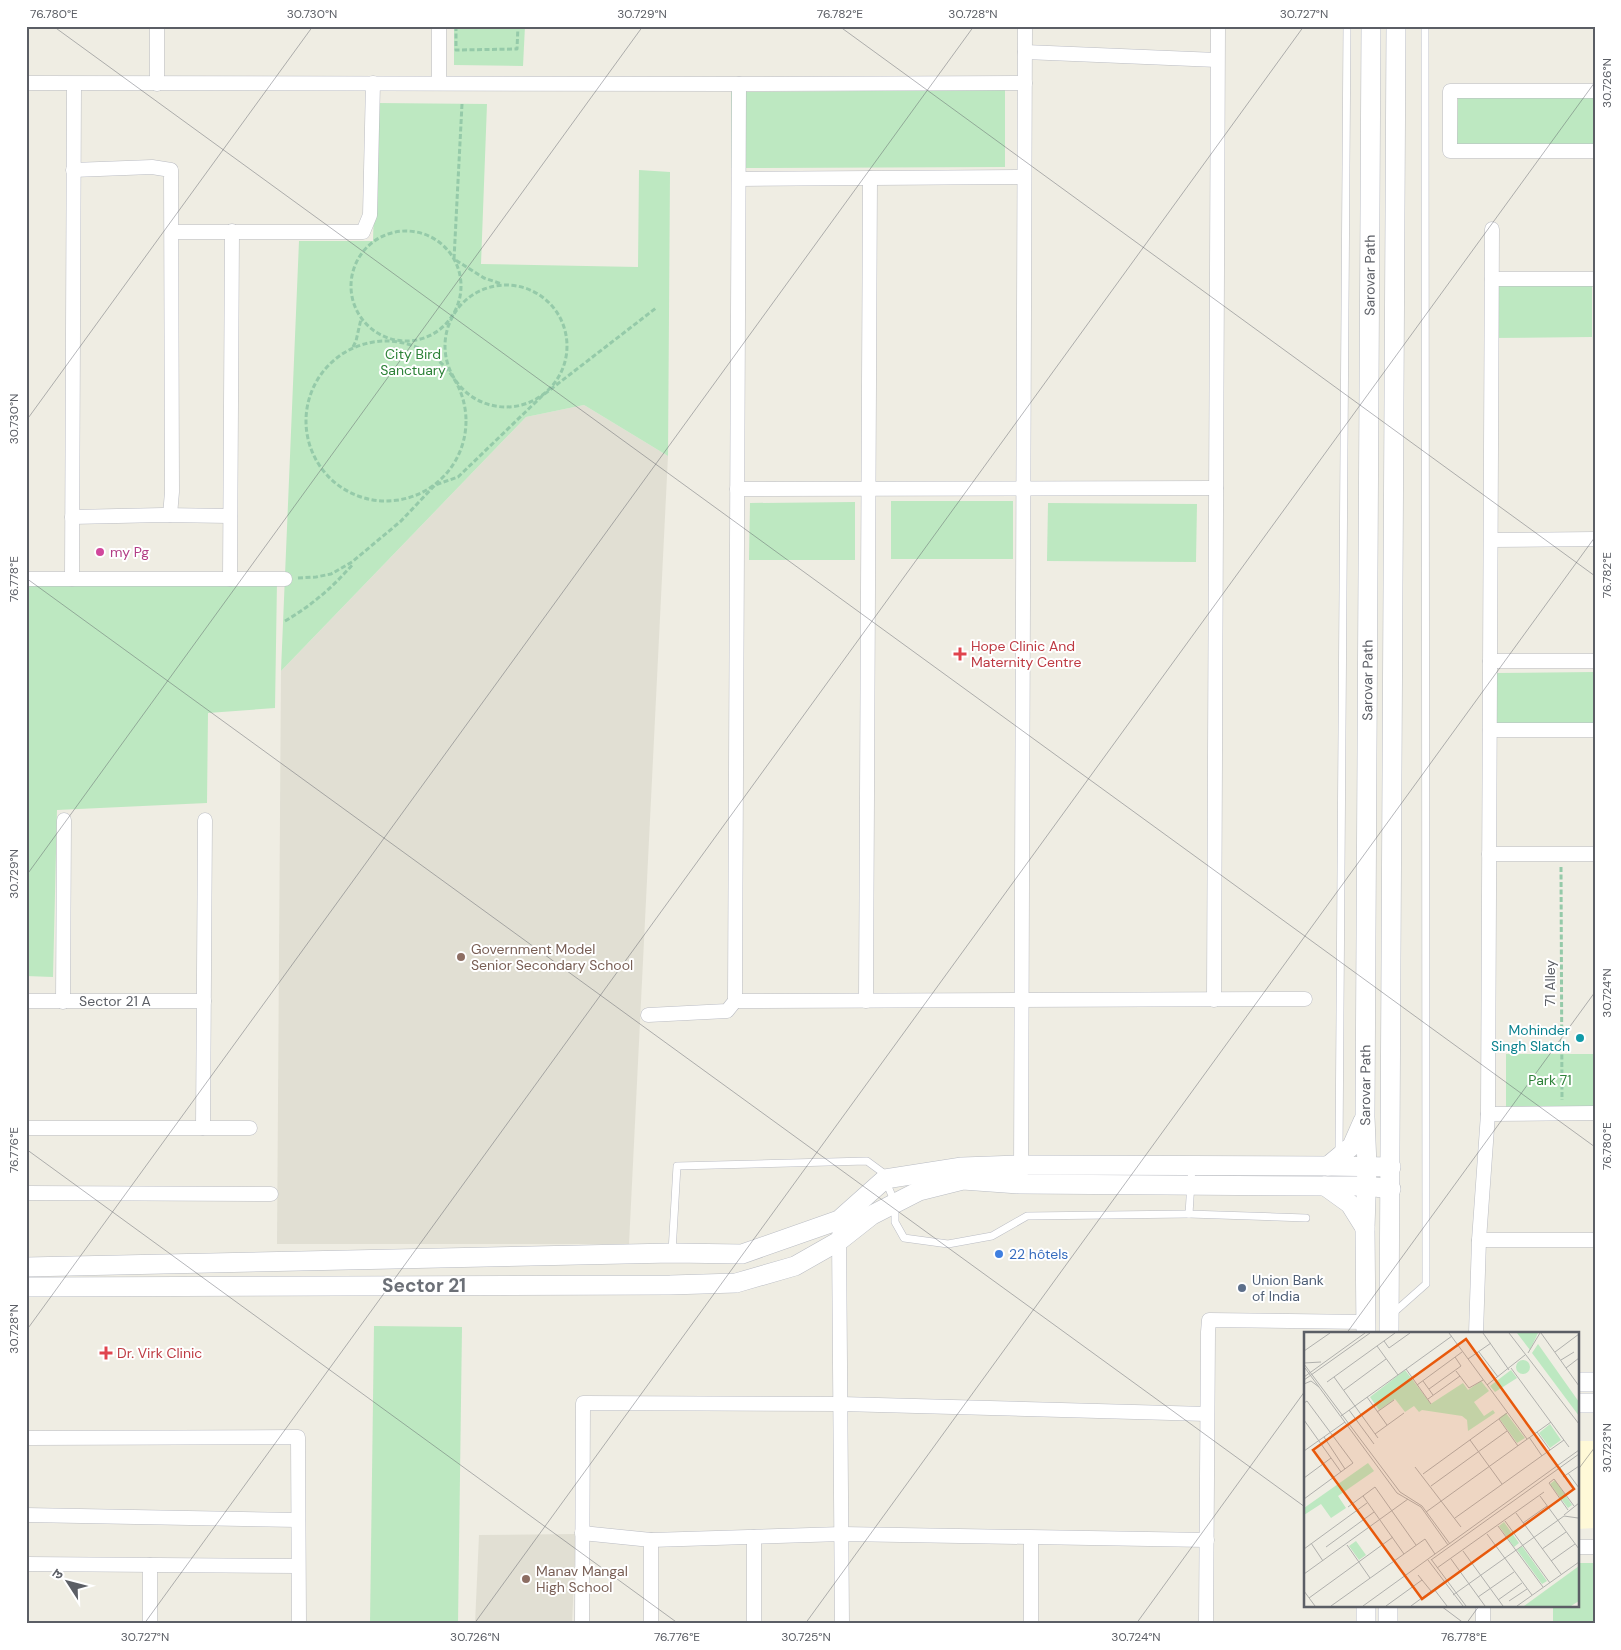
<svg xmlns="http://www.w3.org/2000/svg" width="1621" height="1650" font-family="'DM Sans','Noto Sans Devanagari',sans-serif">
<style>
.commercial{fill:#fff9d7}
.education{fill:#e1dfd3}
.green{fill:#bde8c1}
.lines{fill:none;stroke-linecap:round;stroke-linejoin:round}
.lane-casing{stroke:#babcc3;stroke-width:8}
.street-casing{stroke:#babcc3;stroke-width:15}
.secondary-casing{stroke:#b8bbc2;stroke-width:20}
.path{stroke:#95caa9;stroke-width:3;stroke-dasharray:5 2.5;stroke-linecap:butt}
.lane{stroke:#fff;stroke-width:7}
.street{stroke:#fff;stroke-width:14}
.secondary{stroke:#fff;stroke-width:19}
.ticks{fill:none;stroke:#5b5e65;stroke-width:1;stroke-opacity:0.45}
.hotel-dot{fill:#d1479c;stroke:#fff;stroke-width:2}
.health-dot{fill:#e0444e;stroke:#fff;stroke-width:2}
.education-dot{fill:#8d6e63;stroke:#fff;stroke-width:2}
.culture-dot{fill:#0f9aa8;stroke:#fff;stroke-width:2}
.shop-dot{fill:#3f7fe0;stroke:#fff;stroke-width:2}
.service-dot{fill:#5c6f8a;stroke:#fff;stroke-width:2}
.labels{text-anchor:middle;stroke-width:4;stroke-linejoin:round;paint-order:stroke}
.street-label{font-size:14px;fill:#5b5e65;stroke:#fff}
.park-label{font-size:14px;fill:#2e8239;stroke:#fff}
.hotel-label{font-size:14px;fill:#b23c85;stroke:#fff;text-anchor:start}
.health-label{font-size:14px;fill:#be3a42;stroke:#fff;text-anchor:start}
.education-label{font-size:14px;fill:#785e54;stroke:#fff;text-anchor:start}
.culture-label{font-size:14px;fill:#0d838f;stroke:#fff;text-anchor:end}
.shop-label{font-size:14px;fill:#366cbe;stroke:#fff;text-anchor:start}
.service-label{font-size:14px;fill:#4e5e75;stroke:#fff;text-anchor:start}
.district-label{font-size:19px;font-weight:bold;fill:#6c7077;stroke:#fff}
.inset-road{fill:none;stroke:#b0b0ad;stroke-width:1}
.view{fill:#e8590c;fill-opacity:0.15;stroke:#e8590c;stroke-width:2.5}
.inset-edge{fill:none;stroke:#5b5e65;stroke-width:2.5}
.neatline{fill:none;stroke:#5b5e65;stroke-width:2}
.ticks-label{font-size:12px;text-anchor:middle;fill:#5b5e65}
</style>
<rect width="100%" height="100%" fill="#efede3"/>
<polygon class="commercial" points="1577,1441 1595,1441 1595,1528 1577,1529"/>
<g class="education">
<polygon points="584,405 668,456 629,1244 277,1244 281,671 526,417"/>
<polygon points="576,1534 572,1624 475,1624 479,1535"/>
</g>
<g class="green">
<polygon points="454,26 525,26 523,66 454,65"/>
<polygon points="1005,90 1005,167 731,168 731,92"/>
<polygon points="1458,94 1595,95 1595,147 1457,147"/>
<polygon points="377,103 487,104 481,264 638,267 639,170 670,172 668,456 584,405 526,417 281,671 299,241 373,241"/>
<polygon points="1488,285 1592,285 1592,337 1488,338"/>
<rect x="891" y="501" width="122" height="58"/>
<polygon points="855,502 855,560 749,560 750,503"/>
<polygon points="1048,503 1197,504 1196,562 1047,561"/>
<polygon points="277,581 275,708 208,713 207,803 57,810 53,977 26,976 26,586"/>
<polygon points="1595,672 1595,725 1496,725 1496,673"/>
<polygon points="1506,1054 1595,1054 1595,1106 1506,1107"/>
<polygon points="374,1326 462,1327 458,1624 370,1624"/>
<polygon points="1577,1563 1595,1563 1595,1624 1553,1624 1553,1606 1577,1606"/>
</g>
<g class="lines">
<defs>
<g id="lane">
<polyline points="1339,1154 1347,26"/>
<polyline points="1192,1166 1189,1214 1306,1218"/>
<polyline points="672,1252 677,1166 867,1161 882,1172 895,1203 895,1222 904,1238 948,1244 992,1236 1027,1216 1189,1214"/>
<polyline points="1391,1315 1426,1284 1425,26"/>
</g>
<g id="street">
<polyline points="1025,52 1217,60"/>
<polyline points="26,83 739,84 1025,83"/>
<polyline points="439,83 439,26"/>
<polyline points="157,84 157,26"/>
<polyline points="1595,91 1450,91 1450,151 1595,151"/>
<polyline points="73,170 152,167 171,170 172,492 170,515"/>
<polyline points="739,179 1024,177"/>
<polyline points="172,232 363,232 370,215 373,83"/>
<polyline points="1492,279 1595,279"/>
<polyline points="737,489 1216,488"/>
<polyline points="72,517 163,515 230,516"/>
<polyline points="1491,540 1595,539"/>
<polyline points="26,579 285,579"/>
<polyline points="72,579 74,84"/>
<polyline points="230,579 232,231"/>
<polyline points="1490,661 1595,661"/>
<polyline points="1490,730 1595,730"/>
<polyline points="1489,854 1595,854"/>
<polyline points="1214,1000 1218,26"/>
<polyline points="26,1001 204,1001"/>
<polyline points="735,1001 1305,999"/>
<polyline points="866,1001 870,178"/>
<polyline points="63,1002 64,820"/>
<polyline points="648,1015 727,1011 735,1001 739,84"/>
<polyline points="1488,1114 1595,1113"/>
<polyline points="26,1128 250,1128"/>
<polyline points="203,1128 205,820"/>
<polyline points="1021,1173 1025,26"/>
<polyline points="26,1193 271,1194"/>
<polyline points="839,1235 842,1624"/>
<polyline points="1479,1240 1595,1240"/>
<polyline points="1476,1334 1479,1240 1488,1114 1492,229"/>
<polyline points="26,1438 298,1437 299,1624"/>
<polyline points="26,1515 298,1520"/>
<polyline points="582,1533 651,1540 842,1534 1207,1540"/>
<polyline points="754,1537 754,1624"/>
<polyline points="651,1540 651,1624"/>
<polyline points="1577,1547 1595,1547"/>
<polyline points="26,1564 298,1566"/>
<polyline points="1483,1606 1483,1624"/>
<polyline points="150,1624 150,1565"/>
<polyline points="582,1624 583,1403 841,1404 1207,1414"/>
<polyline points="1031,1624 1031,1539"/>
<polyline points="1206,1624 1208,1332 1209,1320 1366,1322"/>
</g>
<g id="secondary">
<polyline points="1328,1166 1352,1146 1363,1121"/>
<polyline points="1325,1186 1350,1204 1365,1228"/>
<polyline points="26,1267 672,1253 742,1254 839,1220 885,1179 962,1167 1021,1165 1328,1166 1391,1167"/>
<polyline points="26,1287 670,1285 736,1283 795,1266 839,1241 872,1215 919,1191 963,1180 1020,1184 1325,1186 1367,1186 1391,1189"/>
<path id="s1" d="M 1366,1334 L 1365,1228 L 1367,1166 L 1365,1117 L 1371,26"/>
<polyline points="1389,1334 1396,26"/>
<polyline points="1577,1382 1595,1382"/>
<polyline points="1577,1403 1595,1403"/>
<polyline points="1366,1624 1366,1606"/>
<polyline points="1388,1624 1388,1606"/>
</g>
</defs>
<use href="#lane" class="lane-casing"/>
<use href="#street" class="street-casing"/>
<use href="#secondary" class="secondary-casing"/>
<g class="path">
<polyline points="456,26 456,50 517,49 518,26"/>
<polyline points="462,104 454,259 484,278 502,284"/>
<circle cx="406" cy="286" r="55"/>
<circle cx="506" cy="346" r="61"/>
<circle cx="386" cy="421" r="80"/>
<polyline points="353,347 356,341 361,319"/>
<polyline points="298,578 316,577 331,574 352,562 401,521 435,485 458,477 542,396 656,308"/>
<path d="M 285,621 C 311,606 333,587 353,564"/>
<polyline points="1561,867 1562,1100"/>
</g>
<use href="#lane" class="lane"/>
<use href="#street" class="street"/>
<use href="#secondary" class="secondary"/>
</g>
<path class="ticks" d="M 53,26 L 1595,1147M 839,26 L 1595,576M 26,421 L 313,26M 26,578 L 1305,1507M 26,876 L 643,26M 26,1149 L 679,1624M 26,1331 L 974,26M 1346,1334 L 1595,992M 1577,1471 L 1595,1447M 1441,1606 L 1465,1624M 144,1624 L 1304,26M 474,1624 L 1595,82M 805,1624 L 1595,537M 1136,1624 L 1305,1391M 1466,1624 L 1479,1606"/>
<circle class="hotel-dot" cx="100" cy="552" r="5"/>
<g class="health-dot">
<path d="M957.5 646.5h5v5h5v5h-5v5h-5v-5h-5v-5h5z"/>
<path d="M103.5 1345.5h5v5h5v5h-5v5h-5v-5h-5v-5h5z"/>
</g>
<g class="education-dot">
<circle cx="461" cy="957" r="5"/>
<circle cx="526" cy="1579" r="5"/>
</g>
<circle class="culture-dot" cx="1580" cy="1038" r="5"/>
<circle class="shop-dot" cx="999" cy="1254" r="5"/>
<circle class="service-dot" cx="1242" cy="1288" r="5"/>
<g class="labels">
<g class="street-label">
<text dy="5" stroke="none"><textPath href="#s1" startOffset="1059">Sarovar Path</textPath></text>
<text dy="5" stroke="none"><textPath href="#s1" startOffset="654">Sarovar Path</textPath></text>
<text transform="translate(1550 983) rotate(-90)" y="5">71 Alley</text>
<text x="115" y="1006">Sector 21 A</text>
<text dy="5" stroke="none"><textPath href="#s1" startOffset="249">Sarovar Path</textPath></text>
</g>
<g class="park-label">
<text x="413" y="359">City Bird<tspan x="413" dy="16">Sanctuary</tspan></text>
<text x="1550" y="1085">Park 71</text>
</g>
<g class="hotel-label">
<text x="110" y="557">my Pg</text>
</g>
<g class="health-label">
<text x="971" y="651">Hope Clinic And<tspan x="971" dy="16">Maternity Centre</tspan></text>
<text x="117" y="1358">Dr. Virk Clinic</text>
</g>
<g class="education-label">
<text x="471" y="954">Government Model<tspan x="471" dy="16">Senior Secondary School</tspan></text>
<text x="536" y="1576">Manav Mangal<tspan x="536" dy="16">High School</tspan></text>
</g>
<g class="culture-label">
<text x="1570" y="1035">Mohinder<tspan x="1570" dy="16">Singh Slatch</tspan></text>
</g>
<g class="shop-label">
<text x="1009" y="1259">22 hôtels</text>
</g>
<g class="service-label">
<text x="1252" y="1285">Union Bank<tspan x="1252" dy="16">of India</tspan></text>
</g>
<g class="district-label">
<text x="424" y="1292">Sector 21</text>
</g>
</g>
<g transform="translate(1304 1332)">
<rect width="275" height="275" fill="#efede3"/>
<path d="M 213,1 L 234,1 L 226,18 ZM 234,12 L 275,70 L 275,84 L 228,21 ZM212 35a7 7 0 1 1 14 0a7 7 0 1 1-14 0ZM 101,38 L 127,72 L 122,75 L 159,51 L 164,58 L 177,49 L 185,59 L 170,70 L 180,84 L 189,78 L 191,81 L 164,99 L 163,88 L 158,84 L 118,78 L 115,80 L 110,74 L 101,80 L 91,67 L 75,78 L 66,65 ZM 207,38 L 213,46 L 191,60 L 186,54 ZM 202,81 L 221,106 L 213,111 L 195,86 ZM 246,92 L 257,108 L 246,116 L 235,101 ZM 64,131 L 70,139 L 34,164 L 42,176 L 27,186 L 17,172 L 0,183 L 0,176 ZM 251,148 L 268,173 L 264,176 L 246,152 ZM 200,190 L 215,211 L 210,215 L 195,194 ZM 52,209 L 62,223 L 55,228 L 45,214 ZM 218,214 L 243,249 L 238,252 L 213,218 ZM 275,234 L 275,269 L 267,274 L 220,274 Z" fill="#bde8c1"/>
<path class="inset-road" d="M 145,1 L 223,107M 179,1 L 205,38M 205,1 L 275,92M 237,1 L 275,54M 80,9 L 85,16 L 106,1M 73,14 L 94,43M 0,19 L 26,1M 175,20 L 194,45M 251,20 L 275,2M 224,21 L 236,1M 164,27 L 187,11M 257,28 L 270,20M 0,31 L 17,30M 0,32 L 96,160 L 118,174 L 146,212M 1,36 L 93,161 L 117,175 L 144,213M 207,36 L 265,115M 262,36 L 275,26M 102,37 L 127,72M 152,39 L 165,56 L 179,48M 0,45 L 61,1M 30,45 L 74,106M 0,48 L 66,1M 119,49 L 129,63M 23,50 L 91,1M 0,52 L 7,49 L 15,55M 113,53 L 158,20M 183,53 L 221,23M 125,57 L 157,34 L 151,25M 40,58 L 82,27M 63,65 L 83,93M 124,67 L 156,44M 0,71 L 3,69 L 49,131 L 0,167M 45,78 L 70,112M 73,80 L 90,68M 37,84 L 148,4M 195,87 L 214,114M 0,88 L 37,140M 233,100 L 246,118M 71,102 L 100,81M 20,105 L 41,137M 225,105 L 238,124M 166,108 L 198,152M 0,119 L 41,90M 111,135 L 157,195M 264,141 L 275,156M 119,142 L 203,81M 259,145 L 275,134M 0,146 L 27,126M 127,154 L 203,99M 59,164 L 100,222M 236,164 L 275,217M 44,175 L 71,155 L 112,213M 264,178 L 245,151 L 250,147 L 270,174M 122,180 L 247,90M 212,181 L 257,242M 260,183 L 275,171M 151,186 L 260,108M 201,189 L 246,251M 219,191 L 243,174M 194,194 L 239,255M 183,202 L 228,263M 7,211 L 19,229M 43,213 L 66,246M 22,215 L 70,180M 0,217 L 63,171M 238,217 L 262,200M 159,219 L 199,274M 127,227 L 162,274M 147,227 L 181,274M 124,228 L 159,274M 127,228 L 275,122M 247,229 L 271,212M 167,231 L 191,214M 133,236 L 240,160M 0,242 L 104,167M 114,243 L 127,259M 130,257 L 143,274M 0,259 L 11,274M 149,263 L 260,184 L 274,186M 174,265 L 210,240M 5,266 L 89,205M 194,268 L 218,251M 205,269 L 223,257M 27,274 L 121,207 L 131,222M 59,274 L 275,118M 82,274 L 118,248M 107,274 L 141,249M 213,274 L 275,230"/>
<path class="view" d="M 162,7 L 270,157 L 118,267 L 9,118 Z"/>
<rect width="275" height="275" class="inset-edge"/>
</g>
<rect width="1621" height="1650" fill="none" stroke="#ffffff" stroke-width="55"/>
<g transform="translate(68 1582) rotate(306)" stroke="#ffffff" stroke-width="4" paint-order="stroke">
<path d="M0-4L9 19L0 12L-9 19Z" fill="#5b5e65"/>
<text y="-8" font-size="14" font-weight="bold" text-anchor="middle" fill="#5b5e65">उ</text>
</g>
<rect x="28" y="28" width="1566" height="1594" class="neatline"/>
<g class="ticks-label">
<text x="54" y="18">76.780°E</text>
<text x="312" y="18">30.730°N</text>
<text x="642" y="18">30.729°N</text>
<text x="840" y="18">76.782°E</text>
<text x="973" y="18">30.728°N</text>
<text x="1304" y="18">30.727°N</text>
<text transform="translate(1607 83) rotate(-90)" y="4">30.726°N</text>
<text transform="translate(14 419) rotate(-90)" y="4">30.730°N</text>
<text transform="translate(1607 575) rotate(-90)" y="4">76.782°E</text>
<text transform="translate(14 579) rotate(-90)" y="4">76.778°E</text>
<text transform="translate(14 874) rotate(-90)" y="4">30.729°N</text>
<text transform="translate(1607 993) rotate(-90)" y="4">30.724°N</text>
<text transform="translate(1607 1146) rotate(-90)" y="4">76.780°E</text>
<text transform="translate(14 1150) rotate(-90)" y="4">76.776°E</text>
<text transform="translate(14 1329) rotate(-90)" y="4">30.728°N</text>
<text transform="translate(1607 1448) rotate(-90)" y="4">30.723°N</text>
<text x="145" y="1641">30.727°N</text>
<text x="475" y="1641">30.726°N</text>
<text x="677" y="1641">76.776°E</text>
<text x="806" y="1641">30.725°N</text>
<text x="1136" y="1641">30.724°N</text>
<text x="1464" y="1641">76.778°E</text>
</g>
</svg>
